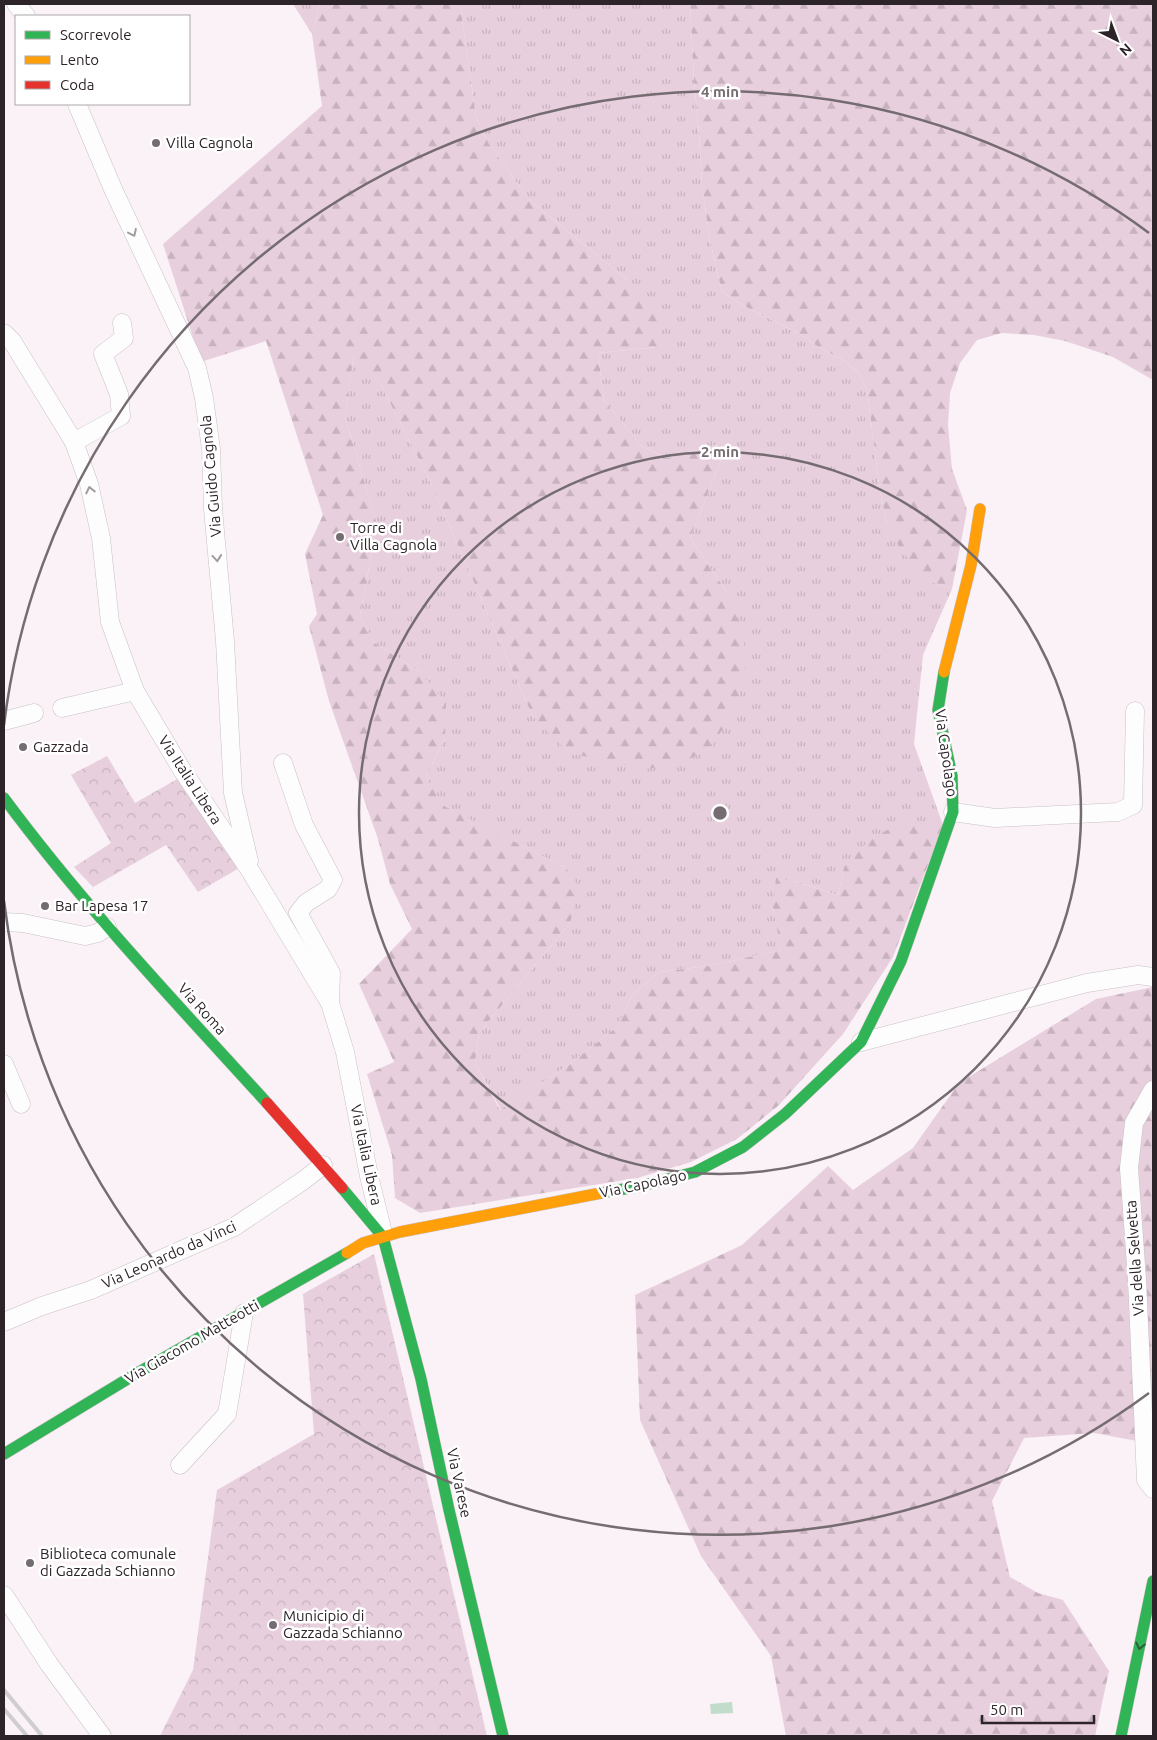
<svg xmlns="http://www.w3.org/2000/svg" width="1157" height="1740" font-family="Ubuntu,sans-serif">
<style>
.grass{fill:url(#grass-tufts)}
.forest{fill:url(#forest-firs)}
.park{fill:url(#park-crowns)}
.water{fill:#c1dccb}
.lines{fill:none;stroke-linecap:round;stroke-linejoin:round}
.street-casing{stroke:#c8c0c4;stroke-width:19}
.fast-casing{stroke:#c8c0c4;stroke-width:12}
.slow-casing{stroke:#c8c0c4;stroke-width:12}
.jam-casing{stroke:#c8c0c4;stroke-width:12}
.street{stroke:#fefdfe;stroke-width:18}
.fast{stroke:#30b455;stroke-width:11}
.slow{stroke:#ff9f0a;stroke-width:11}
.jam{stroke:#e5322d;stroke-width:11}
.rail{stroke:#d0cdce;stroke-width:4}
.oneway{stroke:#a09b9e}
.oneway2{stroke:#2e5e3b}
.ring{fill:none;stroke:#756c71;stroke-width:2.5}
.poi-dot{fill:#756c71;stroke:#fff;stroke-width:2}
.labels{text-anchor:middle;stroke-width:5;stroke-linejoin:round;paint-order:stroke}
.poi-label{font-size:15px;fill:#2d2429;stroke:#fff;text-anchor:start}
.street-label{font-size:15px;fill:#2d2429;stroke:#fff}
.centre{fill:#756c71;stroke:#fff;stroke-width:2.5}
.ring-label{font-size:15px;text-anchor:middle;font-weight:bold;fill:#756c71;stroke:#fff;stroke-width:5;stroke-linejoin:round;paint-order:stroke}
</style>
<defs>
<pattern id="grass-tufts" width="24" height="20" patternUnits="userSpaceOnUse" patternTransform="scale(1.25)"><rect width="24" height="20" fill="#e8cfde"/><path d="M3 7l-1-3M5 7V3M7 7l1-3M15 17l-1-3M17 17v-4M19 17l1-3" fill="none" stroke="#c7b2be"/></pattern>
<pattern id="forest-firs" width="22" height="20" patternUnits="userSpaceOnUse" patternTransform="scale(1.25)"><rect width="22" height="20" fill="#e8cfde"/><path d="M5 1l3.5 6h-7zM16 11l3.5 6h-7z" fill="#c7b2be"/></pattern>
<pattern id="park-crowns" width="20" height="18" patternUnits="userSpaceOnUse" patternTransform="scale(1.25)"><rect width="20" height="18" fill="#e8cfde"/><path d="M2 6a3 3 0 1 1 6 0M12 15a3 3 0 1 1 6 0" fill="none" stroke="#c7b2be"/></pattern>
</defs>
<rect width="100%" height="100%" fill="#faf2f6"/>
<g class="grass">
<polygon points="293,4 320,4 312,34"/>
<polygon points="460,4 690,4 694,81 699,134 702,186 710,241 722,292 742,305 800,334 817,346 843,360 859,373 867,390 880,492 887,523 930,581 952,589 923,655 914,744 943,825 844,867 838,895 794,881 773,907 782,950 708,966 659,972 632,995 617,1027 567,1066 501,1110 475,1063 479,1033 570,923 566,868 441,805 426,777 445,737 420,672 373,642 360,615 377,524 345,417 354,352 381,385 427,475 533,717 729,595 690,538 722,458 716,445 666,458 642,446 604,401 598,353 657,347 630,282 528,199 489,144 476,117"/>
</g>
<g class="forest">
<polygon points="320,4 460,4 476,117 489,144 528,199 630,282 657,320 657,347 598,353 604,401 642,446 666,458 717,445 722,458 690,538 729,595 744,638 745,677 730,720 708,749 680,764 646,769 569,753 533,717 427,475 381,385 354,353 345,417 377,524 360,615 373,642 420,672 446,703 445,737 426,777 442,805 566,868 579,887 570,923 479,1033 475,1063 500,1110 567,1066 617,1027 632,995 659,972 708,966 781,950 773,907 776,878 794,881 838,895 844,867 869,840 907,819 943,825 893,957 843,1034 779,1105 737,1139 691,1162 637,1178 420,1213 395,1198 392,1155 367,1074 394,1062 359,984 412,929 390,884 378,839 329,701 309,626 317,614 305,554 323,515 266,341 201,362 163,244 322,106 312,34"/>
<polygon points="690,4 1153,4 1153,380 1113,357 1065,341 1034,335 1002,333 977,340 960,363 950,393 948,425 952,469 967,510 952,589 930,581 919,572 899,547 887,523 880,492 867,390 859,373 843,360 817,346 800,334 742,305 722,292 710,241 702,186 699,134 694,81"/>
<polygon points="1153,987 1153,1444 1094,1433 1024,1438 992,1501 1010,1577 1038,1593 1063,1600 1109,1671 1095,1736 786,1736 771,1656 701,1556 640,1420 635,1295 742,1245 828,1166 853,1190 913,1148 959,1083 1096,999"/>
</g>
<g class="park">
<polygon points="107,756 135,803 179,778 241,867 198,892 166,845 93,887 74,867 111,843 71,775"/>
<polygon points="374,1254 487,1736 160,1736 193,1670 217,1490 314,1434 303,1294"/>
</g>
<polygon class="water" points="732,1702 733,1713 711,1714 710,1704"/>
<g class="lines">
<defs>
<g id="street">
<polyline points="16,4 26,16"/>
<polyline points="77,104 113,189 197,368 204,398 211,449 213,509 225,641 233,793 249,861"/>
<polyline points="4,333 12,341 74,442 89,484 101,538 110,622 135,691 182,770 251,872 330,1003 345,1052 369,1176 383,1233"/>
<polyline points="74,442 121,416 119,394 103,354 124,338 122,323"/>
<polyline points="62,708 135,691"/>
<polyline points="4,721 34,713"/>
<polyline points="283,763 304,825 333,880 328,889 306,903 298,913 331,973 330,1003"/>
<polyline points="953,812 995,818 1118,812 1133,805 1135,711"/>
<polyline points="4,922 23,923 85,936 98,933 107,927"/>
<polyline points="861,1042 1087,983 1138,975 1153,977"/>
<polyline points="4,1064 21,1104"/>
<polyline points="1153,1090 1134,1123 1129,1168 1137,1279 1146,1480 1153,1489"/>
<polyline points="4,1322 42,1306 91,1290 234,1227 304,1180 323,1165"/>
<polyline points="180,1465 227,1414 244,1313"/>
<polyline points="4,1595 49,1664 102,1736"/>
</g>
<g id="fast">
<path d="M 4,798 C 84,906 177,1004 267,1103"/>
<polyline points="342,1188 383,1237 421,1379 449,1510 503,1736"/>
<polyline points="601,1193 641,1186 695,1172 743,1147 785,1114 861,1042 901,961 953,812 952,776 938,710 944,672"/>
<polyline points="4,1454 139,1372 347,1253"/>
<polyline points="1121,1736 1153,1581"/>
</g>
<g id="slow">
<polyline points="944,672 971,565 980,509"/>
<polyline points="347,1253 363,1243 400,1232 601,1193"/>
</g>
<polyline id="jam" points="267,1103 342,1188"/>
</defs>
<use href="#street" class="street-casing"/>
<use href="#fast" class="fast-casing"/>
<use href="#slow" class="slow-casing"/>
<use href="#jam" class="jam-casing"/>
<use href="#street" class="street"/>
<use href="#fast" class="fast"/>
<use href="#slow" class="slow"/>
<use href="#jam" class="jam"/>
<g class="rail">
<polyline points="4,1690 42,1736"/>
<polyline points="4,1709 27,1736"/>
</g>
</g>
<defs><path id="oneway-chevron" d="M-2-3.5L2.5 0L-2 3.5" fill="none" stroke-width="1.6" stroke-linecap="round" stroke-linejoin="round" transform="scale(1.25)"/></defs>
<g class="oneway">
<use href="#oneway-chevron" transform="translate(133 233) rotate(65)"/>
<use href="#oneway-chevron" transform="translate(90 490) rotate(-103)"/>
<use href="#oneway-chevron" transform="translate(217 558) rotate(85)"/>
</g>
<use class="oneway2" href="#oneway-chevron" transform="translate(1140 1646) rotate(102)"/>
<g class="ring">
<circle cx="720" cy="813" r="361"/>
<path d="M1149 1393A721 721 0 0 1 4 901M4 725A721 721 0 0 1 1149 233"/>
</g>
<g class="poi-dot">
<circle cx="156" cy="143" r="5"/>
<circle cx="340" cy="537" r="5"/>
<circle cx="23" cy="747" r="5"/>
<circle cx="45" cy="906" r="5"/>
<circle cx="30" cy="1563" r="5"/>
<circle cx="273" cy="1625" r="5"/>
</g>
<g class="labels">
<g class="poi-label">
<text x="166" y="148">Villa Cagnola</text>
<text x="350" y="533">Torre di<tspan x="350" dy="17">Villa Cagnola</tspan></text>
<text x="33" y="752">Gazzada</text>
<text x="55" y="911">Bar Lapesa 17</text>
<text x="40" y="1559">Biblioteca comunale<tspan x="40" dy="17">di Gazzada Schianno</tspan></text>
<text x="283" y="1621">Municipio di<tspan x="283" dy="17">Gazzada Schianno</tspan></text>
</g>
<g class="street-label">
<text transform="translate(211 476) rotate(-95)" y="5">Via Guido Cagnola</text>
<text transform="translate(946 753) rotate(82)" y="5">Via Capolago</text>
<text transform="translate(190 780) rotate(57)" y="5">Via Italia Libera</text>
<text transform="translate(202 1009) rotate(48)" y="5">Via Roma</text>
<text transform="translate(366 1155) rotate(78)" y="5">Via Italia Libera</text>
<text transform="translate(643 1184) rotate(-12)" y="5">Via Capolago</text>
<text transform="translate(169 1255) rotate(-24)" y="5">Via Leonardo da Vinci</text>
<text transform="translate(1135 1258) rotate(-94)" y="5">Via della Selvetta</text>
<text transform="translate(192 1342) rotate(-30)" y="5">Via Giacomo Matteotti</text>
<text transform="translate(459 1483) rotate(78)" y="5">Via Varese</text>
</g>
</g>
<circle cx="720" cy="813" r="8" class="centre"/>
<g class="ring-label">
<text x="720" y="97">4 min</text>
<text x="720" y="457">2 min</text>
</g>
<rect width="1157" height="1740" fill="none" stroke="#2d2429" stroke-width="10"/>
<rect x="15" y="15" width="175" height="90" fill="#ffffff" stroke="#aba7a9"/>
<rect x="25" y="31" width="25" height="8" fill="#30b455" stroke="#aba7a9"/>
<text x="60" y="40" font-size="15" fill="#2d2429">Scorrevole</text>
<rect x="25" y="56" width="25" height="8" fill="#ff9f0a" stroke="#aba7a9"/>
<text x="60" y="65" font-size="15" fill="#2d2429">Lento</text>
<rect x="25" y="81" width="25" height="8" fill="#e5322d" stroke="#aba7a9"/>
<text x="60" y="90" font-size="15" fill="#2d2429">Coda</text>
<g transform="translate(1117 40) rotate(138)" stroke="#ffffff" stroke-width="4" paint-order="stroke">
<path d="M0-4L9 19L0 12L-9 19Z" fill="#2d2429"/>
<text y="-8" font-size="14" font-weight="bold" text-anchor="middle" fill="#2d2429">N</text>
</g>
<path d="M982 1715v8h112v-8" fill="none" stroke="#2d2429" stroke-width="2.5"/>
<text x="990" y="1715" font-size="15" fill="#2d2429" stroke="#ffffff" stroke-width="4" paint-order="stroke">50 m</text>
</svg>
